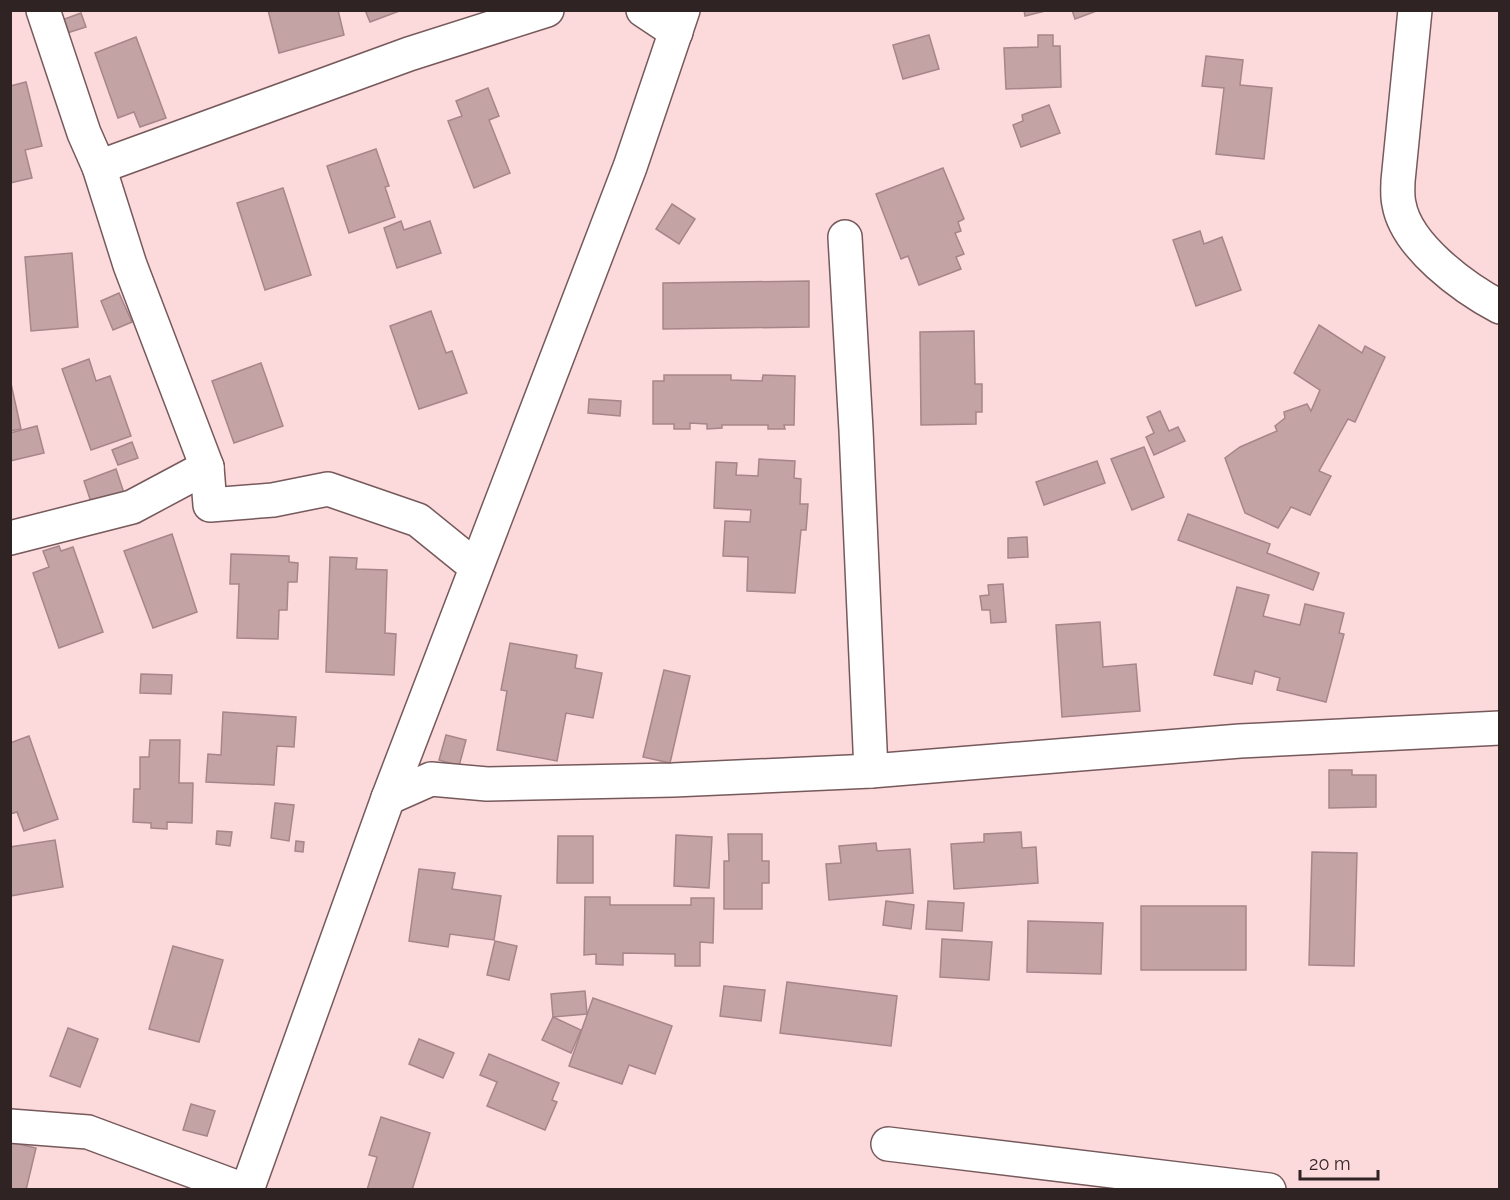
<svg xmlns="http://www.w3.org/2000/svg" width="1510" height="1200" font-family="Raleway,sans-serif">
<style>
.building{fill:#c4a3a5;stroke:#a68688;stroke-width:1.5}
.lines{fill:none;stroke-linecap:round;stroke-linejoin:round}
.minor-casing{stroke:#76595b;stroke-width:36}
.minor{stroke:#fff;stroke-width:33}
</style>
<rect width="100%" height="100%" fill="#fcd9db"/>
<g class="building">
<polygon points="268,10 338,10 344,35 279,53"/>
<polygon points="365,10 402,10 370,22"/>
<polygon points="1024,10 1049,10 1025,16"/>
<polygon points="1072,10 1099,10 1075,19"/>
<polygon points="81,13 86,27 67,33 62,20"/>
<polygon points="929,35 939,69 903,79 893,45"/>
<polygon points="1038,35 1053,35 1053,46 1060,46 1061,87 1006,89 1004,48 1038,47"/>
<polygon points="136,37 166,118 140,127 134,112 118,118 95,53"/>
<polygon points="1206,56 1243,60 1240,85 1272,88 1264,159 1216,154 1224,88 1202,86"/>
<polygon points="26,82 42,146 25,150 32,178 10,183 10,86"/>
<polygon points="488,88 499,116 489,120 510,173 474,188 448,121 462,116 456,101"/>
<polygon points="1049,105 1060,133 1021,147 1013,125 1023,121 1022,115"/>
<polygon points="376,149 389,186 385,187 395,217 349,233 327,166"/>
<polygon points="943,168 964,219 958,222 961,231 955,233 964,254 956,257 961,269 919,285 908,256 901,259 876,194"/>
<polygon points="283,188 311,275 265,290 237,203"/>
<polygon points="672,204 695,219 679,244 656,229"/>
<polygon points="401,221 404,230 430,221 441,253 397,268 384,228"/>
<polygon points="1200,231 1204,244 1222,237 1241,290 1196,306 1173,240"/>
<polygon points="72,253 78,327 31,331 25,257"/>
<polygon points="809,281 809,327 663,329 663,283"/>
<polygon points="119,293 132,322 113,330 101,301"/>
<polygon points="431,311 446,353 452,351 467,393 419,409 390,326"/>
<polygon points="1319,325 1362,353 1365,346 1385,357 1355,422 1348,419 1319,471 1331,476 1310,515 1291,507 1278,528 1245,513 1225,458 1240,447 1277,431 1275,426 1285,418 1284,412 1307,404 1311,411 1320,390 1294,373"/>
<polygon points="974,331 975,384 982,384 982,412 976,412 976,424 921,425 920,332"/>
<polygon points="89,359 96,381 110,376 131,436 91,450 62,369"/>
<polygon points="261,363 283,426 234,443 212,381"/>
<polygon points="664,375 731,375 731,380 762,381 763,375 795,376 794,425 784,425 785,429 768,429 768,425 722,425 722,428 707,429 707,424 690,423 690,429 674,429 674,424 653,424 653,381 664,381"/>
<polygon points="10,379 21,429 10,431"/>
<polygon points="589,399 621,401 620,416 588,413"/>
<polygon points="1160,411 1169,431 1178,427 1185,441 1154,455 1146,437 1154,433 1147,417"/>
<polygon points="37,426 44,453 10,461 10,433"/>
<polygon points="132,442 138,458 118,465 112,450"/>
<polygon points="1144,447 1164,497 1132,510 1111,459"/>
<polygon points="759,459 795,461 794,478 801,479 800,504 808,504 806,530 801,530 795,593 747,591 748,557 723,556 725,521 750,522 751,510 714,508 716,462 737,463 736,475 758,476"/>
<polygon points="1097,461 1105,483 1044,505 1036,482"/>
<polygon points="116,469 124,493 92,505 84,481"/>
<polygon points="1188,514 1270,544 1267,553 1319,573 1313,590 1178,540"/>
<polygon points="172,534 197,612 153,628 124,551"/>
<polygon points="1027,537 1028,557 1008,558 1008,538"/>
<polygon points="59,546 61,551 73,547 103,632 59,648 33,573 49,567 43,551"/>
<polygon points="231,554 289,556 289,562 298,563 297,582 288,582 287,610 279,610 278,639 237,638 239,584 230,584"/>
<polygon points="330,557 357,558 356,569 387,570 385,633 396,634 394,675 326,672"/>
<polygon points="1003,584 1006,622 991,623 990,610 982,610 980,596 989,595 988,585"/>
<polygon points="1237,587 1269,595 1263,616 1300,625 1305,604 1344,613 1339,633 1344,634 1326,702 1277,690 1280,678 1255,671 1252,684 1214,675"/>
<polygon points="1100,622 1103,667 1136,664 1140,711 1062,717 1056,625"/>
<polygon points="510,643 577,655 575,668 602,673 593,718 566,713 557,761 497,750 507,691 501,690"/>
<polygon points="664,670 690,676 670,763 643,757"/>
<polygon points="141,674 172,675 171,694 140,693"/>
<polygon points="223,712 296,717 294,747 277,746 274,785 206,782 208,754 221,755"/>
<polygon points="446,735 466,740 459,766 439,760"/>
<polygon points="29,736 58,819 24,831 17,812 10,814 10,743"/>
<polygon points="150,740 180,740 179,783 193,783 192,823 167,822 167,829 151,828 151,823 133,822 134,789 140,789 140,757 149,757"/>
<polygon points="1329,770 1352,770 1352,775 1376,775 1376,807 1329,808"/>
<polygon points="275,803 294,805 289,841 271,838"/>
<polygon points="217,831 232,832 230,846 216,844"/>
<polygon points="1021,832 1022,848 1036,847 1038,883 954,889 951,844 984,842 984,834"/>
<polygon points="728,834 762,834 762,861 769,861 769,883 762,883 762,909 724,909 724,861 729,861"/>
<polygon points="676,835 712,837 709,888 674,886"/>
<polygon points="558,836 593,836 593,883 557,883"/>
<polygon points="55,840 63,887 10,896 10,847"/>
<polygon points="296,841 304,842 303,852 295,851"/>
<polygon points="876,843 877,851 910,849 913,893 829,900 826,864 841,863 839,846"/>
<polygon points="1312,852 1357,853 1354,966 1309,965"/>
<polygon points="419,869 455,873 452,889 501,896 494,940 450,934 448,947 409,941"/>
<polygon points="585,897 610,897 610,905 691,905 691,898 714,898 713,943 700,942 700,966 675,966 675,954 623,953 623,965 596,964 596,954 584,955"/>
<polygon points="886,901 914,905 911,929 883,925"/>
<polygon points="928,901 964,903 962,931 926,929"/>
<rect x="1141" y="906" width="105" height="64"/>
<polygon points="1028,921 1103,923 1101,974 1027,972"/>
<polygon points="942,939 992,942 989,980 940,977"/>
<polygon points="495,941 517,946 509,980 487,975"/>
<polygon points="173,946 223,960 199,1042 149,1029"/>
<polygon points="787,982 897,996 891,1046 780,1033"/>
<polygon points="724,986 765,990 761,1021 720,1016"/>
<polygon points="585,991 587,1014 553,1017 551,994"/>
<polygon points="593,998 672,1026 655,1074 629,1065 622,1084 569,1066"/>
<polygon points="553,1017 581,1030 571,1053 542,1040"/>
<polygon points="68,1028 98,1039 80,1087 50,1076"/>
<polygon points="419,1039 454,1053 443,1078 409,1064"/>
<polygon points="489,1054 559,1083 552,1100 557,1102 545,1130 487,1106 497,1082 480,1075"/>
<polygon points="191,1104 215,1111 207,1136 183,1130"/>
<polygon points="381,1117 430,1133 412,1190 367,1190 377,1157 369,1155"/>
<polygon points="10,1142 36,1148 26,1190 10,1190"/>
</g>
<g class="lines">
<defs>
<g id="minor">
<polyline points="43,10 84,133 99,167 130,265 207,467 210,505 273,500 328,489 418,520 476,567"/>
<polyline points="643,10 676,32"/>
<path d="M 1415,10 L 1398,181 C 1398,188 1397,196 1399,204 C 1406,246 1464,288 1500,307"/>
<polyline points="99,167 409,54 547,10"/>
<polyline points="845,237 856,430 871,771"/>
<polyline points="10,538 132,507 207,467"/>
<polyline points="388,798 431,779 487,784 673,780 871,771 1240,741 1500,728"/>
<polyline points="10,1126 88,1132 244,1190"/>
<polyline points="888,1144 1269,1190"/>
<polyline points="247,1190 388,798 630,167 683,10"/>
</g>
</defs>
<use href="#minor" class="minor-casing"/>
<use href="#minor" class="minor"/>
</g>
<rect width="1510" height="1200" fill="none" stroke="#302324" stroke-width="24"/>
<path d="M1300 1170v9h78v-9" fill="none" stroke="#302324" stroke-width="3"/>
<text x="1309" y="1170" font-size="18" fill="#302324" stroke="#fcd9db" stroke-width="4.5" paint-order="stroke">20 m</text>
</svg>
